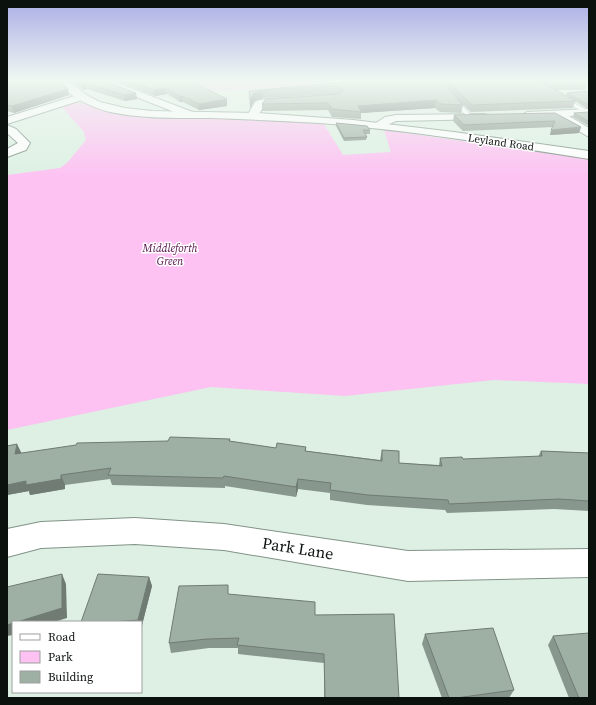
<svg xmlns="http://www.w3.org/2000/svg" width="596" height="705" font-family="'Source Serif 4',serif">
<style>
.green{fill:#fdc1f2}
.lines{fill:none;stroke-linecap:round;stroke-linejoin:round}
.service-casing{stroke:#819387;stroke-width:1}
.minor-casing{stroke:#819387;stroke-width:2}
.tertiary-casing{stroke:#819387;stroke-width:2}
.secondary-casing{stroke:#819387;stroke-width:2}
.service{fill:#fff;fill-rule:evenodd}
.minor{fill:#fff;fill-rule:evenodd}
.tertiary{fill:#fff;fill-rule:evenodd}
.secondary{fill:#fff;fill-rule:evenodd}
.wall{fill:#88978d}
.shaded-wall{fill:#6f7b73}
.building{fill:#9eb0a4;stroke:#6f7b73}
.labels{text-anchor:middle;stroke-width:3;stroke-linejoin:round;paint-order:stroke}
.far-street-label{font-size:11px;fill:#0b110d;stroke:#fff}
.far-park-label{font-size:11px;font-style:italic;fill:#510f4a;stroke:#fff}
.near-street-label{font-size:16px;fill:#0b110d;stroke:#fff}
</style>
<rect width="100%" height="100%" fill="#ddf0e3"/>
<g class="green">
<polygon points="182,80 324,80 329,84 192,93"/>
<polygon points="73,103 81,103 111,111 324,124 343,155 391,152 384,130 589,159 589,384 494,380 345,396 211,387 7,430 7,175 60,168 67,163 86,140 84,132 61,106"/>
</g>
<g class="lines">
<defs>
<g id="service">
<path d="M 425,80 C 440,78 462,105 472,116 L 472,118 L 468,118 L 449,96 Z"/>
<polygon points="559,97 563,97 589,111 589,113 585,113 559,99"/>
</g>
<g id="minor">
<polygon points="89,80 112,81 195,113 196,115 191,118 187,117 106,85 91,82"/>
<polygon points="293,97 298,100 297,102 265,105 256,118 248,118 247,116 255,102 259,100"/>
<polygon points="589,109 589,115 569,116 589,128 589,137 554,117 527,118 522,115 527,112"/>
<polygon points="484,114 488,115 489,117 488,119 396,121 383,127 375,127 373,125 385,117 396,115"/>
<polygon points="7,125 16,129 30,143 26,150 7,157 7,149 18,143 7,133"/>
<polygon points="135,518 224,524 408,551 589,549 589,577 408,581 224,550 135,544 41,548 7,557 7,529 41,522"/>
</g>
<polygon id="tertiary" points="81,94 85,95 86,97 85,99 7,124 7,117"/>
<path id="secondary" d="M 58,80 L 67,80 L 88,96 L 100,102 L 125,108 L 152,111 L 258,113 L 353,120 L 454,132 L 589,151 L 589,159 C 499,145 409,130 319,123 C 283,121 246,119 210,118 C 177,118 143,119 110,112 C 93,108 66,96 58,80 Z"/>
</defs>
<use href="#service" class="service-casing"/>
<use href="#minor" class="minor-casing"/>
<use href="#tertiary" class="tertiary-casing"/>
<use href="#secondary" class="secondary-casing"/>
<use href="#service" class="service"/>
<use href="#minor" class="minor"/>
<use href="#tertiary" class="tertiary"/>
<use href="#secondary" class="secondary"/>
</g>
<g class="wall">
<polygon points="7,80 68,89 69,95 14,113 7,111"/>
<polygon points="69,80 100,80 136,93 137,99 125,101 87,89 83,90"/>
<polygon points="113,80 189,80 227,99 227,106 199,110 183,102 180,102 167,94 155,96"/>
<polygon points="350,80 579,80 587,82 585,90 557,90 566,96 567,93 589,91 589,108 586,108 575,101 573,108 471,112 458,100 463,105 461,113 440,112 435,108 361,113 361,119 332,117 328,110 262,111 262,104 339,94 336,94 263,98 254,101 250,108 249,91 350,81"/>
<polygon points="589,112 589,126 573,117 574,113"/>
<polygon points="555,113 581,127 579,133 550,135 553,127 463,131 453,121 454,115"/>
<polygon points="336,123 370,130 370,134 365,134 367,137 366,140 344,141 336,126"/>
<polygon points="230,439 230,441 276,448 306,447 306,451 380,460 382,450 399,463 439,465 440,458 463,459 538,457 541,451 589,453 589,511 554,509 447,513 445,510 367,505 330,500 330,493 298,489 296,497 225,486 225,488 112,485 110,479 65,485 65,489 30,495 29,491 7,495 7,446 21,453 168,441"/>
<polygon points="149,577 152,586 141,629 141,622 81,622"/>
<polygon points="229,595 315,615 399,698 324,698 324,663 238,654 238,648 209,648 171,653 169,643"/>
<polygon points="425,634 514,690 509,698 442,698 422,644"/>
<polygon points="553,636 589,698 569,698 548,645"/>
</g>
<g class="shaded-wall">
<polygon points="86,83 87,89 83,90 82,84"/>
<polygon points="166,88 167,94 155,96 154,90"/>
<polygon points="68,89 69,95 14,113 12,106"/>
<polygon points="263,90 263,98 254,101 250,108 250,100 254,93"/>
<polygon points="136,93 137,99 125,101 124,95"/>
<polygon points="179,96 182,96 183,102 180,102"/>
<polygon points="227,99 227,106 199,110 199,104"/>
<polygon points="436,100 435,108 361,113 361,112 358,106"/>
<polygon points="581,127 579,133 550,135 551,130"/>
<polygon points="17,444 22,454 15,454"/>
<polygon points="61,475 65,485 65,489 30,495 29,491 7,495 7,485"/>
<polygon points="298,479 298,489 296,497 296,487"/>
<polygon points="62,574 66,584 67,618 54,622 17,622"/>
<polygon points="149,577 152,586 141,629 141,622 139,622 138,620"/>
<polygon points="13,623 13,635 7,636 7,625"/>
</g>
<g class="building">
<polygon points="7,80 58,80 68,89 12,106 7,105"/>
<polygon points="75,80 100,80 104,81 136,93 124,95 86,83 82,84"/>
<polygon points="127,80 189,80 227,99 199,104 182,96 179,96 166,88 154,90"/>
<polygon points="354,80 433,80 449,90 463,105 441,104 436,100 358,106 361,112 332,109 328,103 262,104 266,99 340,94 343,90 341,87 337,86 263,90 254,93 250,100 249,91 356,81"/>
<polygon points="446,80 533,80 554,89 576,101 472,105"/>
<polygon points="548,80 579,80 587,82 558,83"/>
<polygon points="589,91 589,104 587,104 567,93"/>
<polygon points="589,112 589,122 574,113"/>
<polygon points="555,113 581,127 551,130 555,121 464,125 454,115"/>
<polygon points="336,123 367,126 370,130 363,130 367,137 344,138"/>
<polygon points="170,437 230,439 229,441 276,448 277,443 306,447 305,451 382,461 382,450 399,451 399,463 442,466 440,458 462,457 463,459 542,456 541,451 589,453 589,501 559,499 449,504 448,500 368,495 330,490 331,483 298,479 296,487 224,476 223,478 108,475 111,468 61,475 61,479 26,485 26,481 7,485 7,446 17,444 15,454 76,445 77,443 168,441"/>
<polygon points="62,574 62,608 17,622 13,622 13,623 7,625 7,587"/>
<polygon points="98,574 149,577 138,620 113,622 81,622"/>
<polygon points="228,585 228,594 315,602 315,615 394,614 399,698 325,698 324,654 237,645 239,638 207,639 169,643 179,586"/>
<polygon points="493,628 514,690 456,698 449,698 425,634"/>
<polygon points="589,633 589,698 579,698 553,636"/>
</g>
<linearGradient id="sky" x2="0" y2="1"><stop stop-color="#abaee6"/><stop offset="0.45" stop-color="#f0f8f2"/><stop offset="1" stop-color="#f0f8f2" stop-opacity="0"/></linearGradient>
<rect width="596" height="178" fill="url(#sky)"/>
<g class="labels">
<g class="far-street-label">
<text transform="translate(501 142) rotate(8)" y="4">Leyland Road</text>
</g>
<g class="far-park-label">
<text x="170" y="252">Middleforth<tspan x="170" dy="13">Green</tspan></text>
</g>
<g class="near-street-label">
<text transform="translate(298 548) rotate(9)" y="6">Park Lane</text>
</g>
</g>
<rect width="596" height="705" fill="none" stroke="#0b110d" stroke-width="16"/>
<rect x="12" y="621" width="130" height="72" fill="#ffffff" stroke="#9da09e"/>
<rect x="20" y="634" width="20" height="6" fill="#ffffff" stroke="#9da09e"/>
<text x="48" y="641" font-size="12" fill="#0b110d">Road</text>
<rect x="20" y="651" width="20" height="12" fill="#fdc1f2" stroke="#9da09e"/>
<text x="48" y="661" font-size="12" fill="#0b110d">Park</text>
<rect x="20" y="671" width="20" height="12" fill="#9eb0a4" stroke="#9da09e"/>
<text x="48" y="681" font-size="12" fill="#0b110d">Building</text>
</svg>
